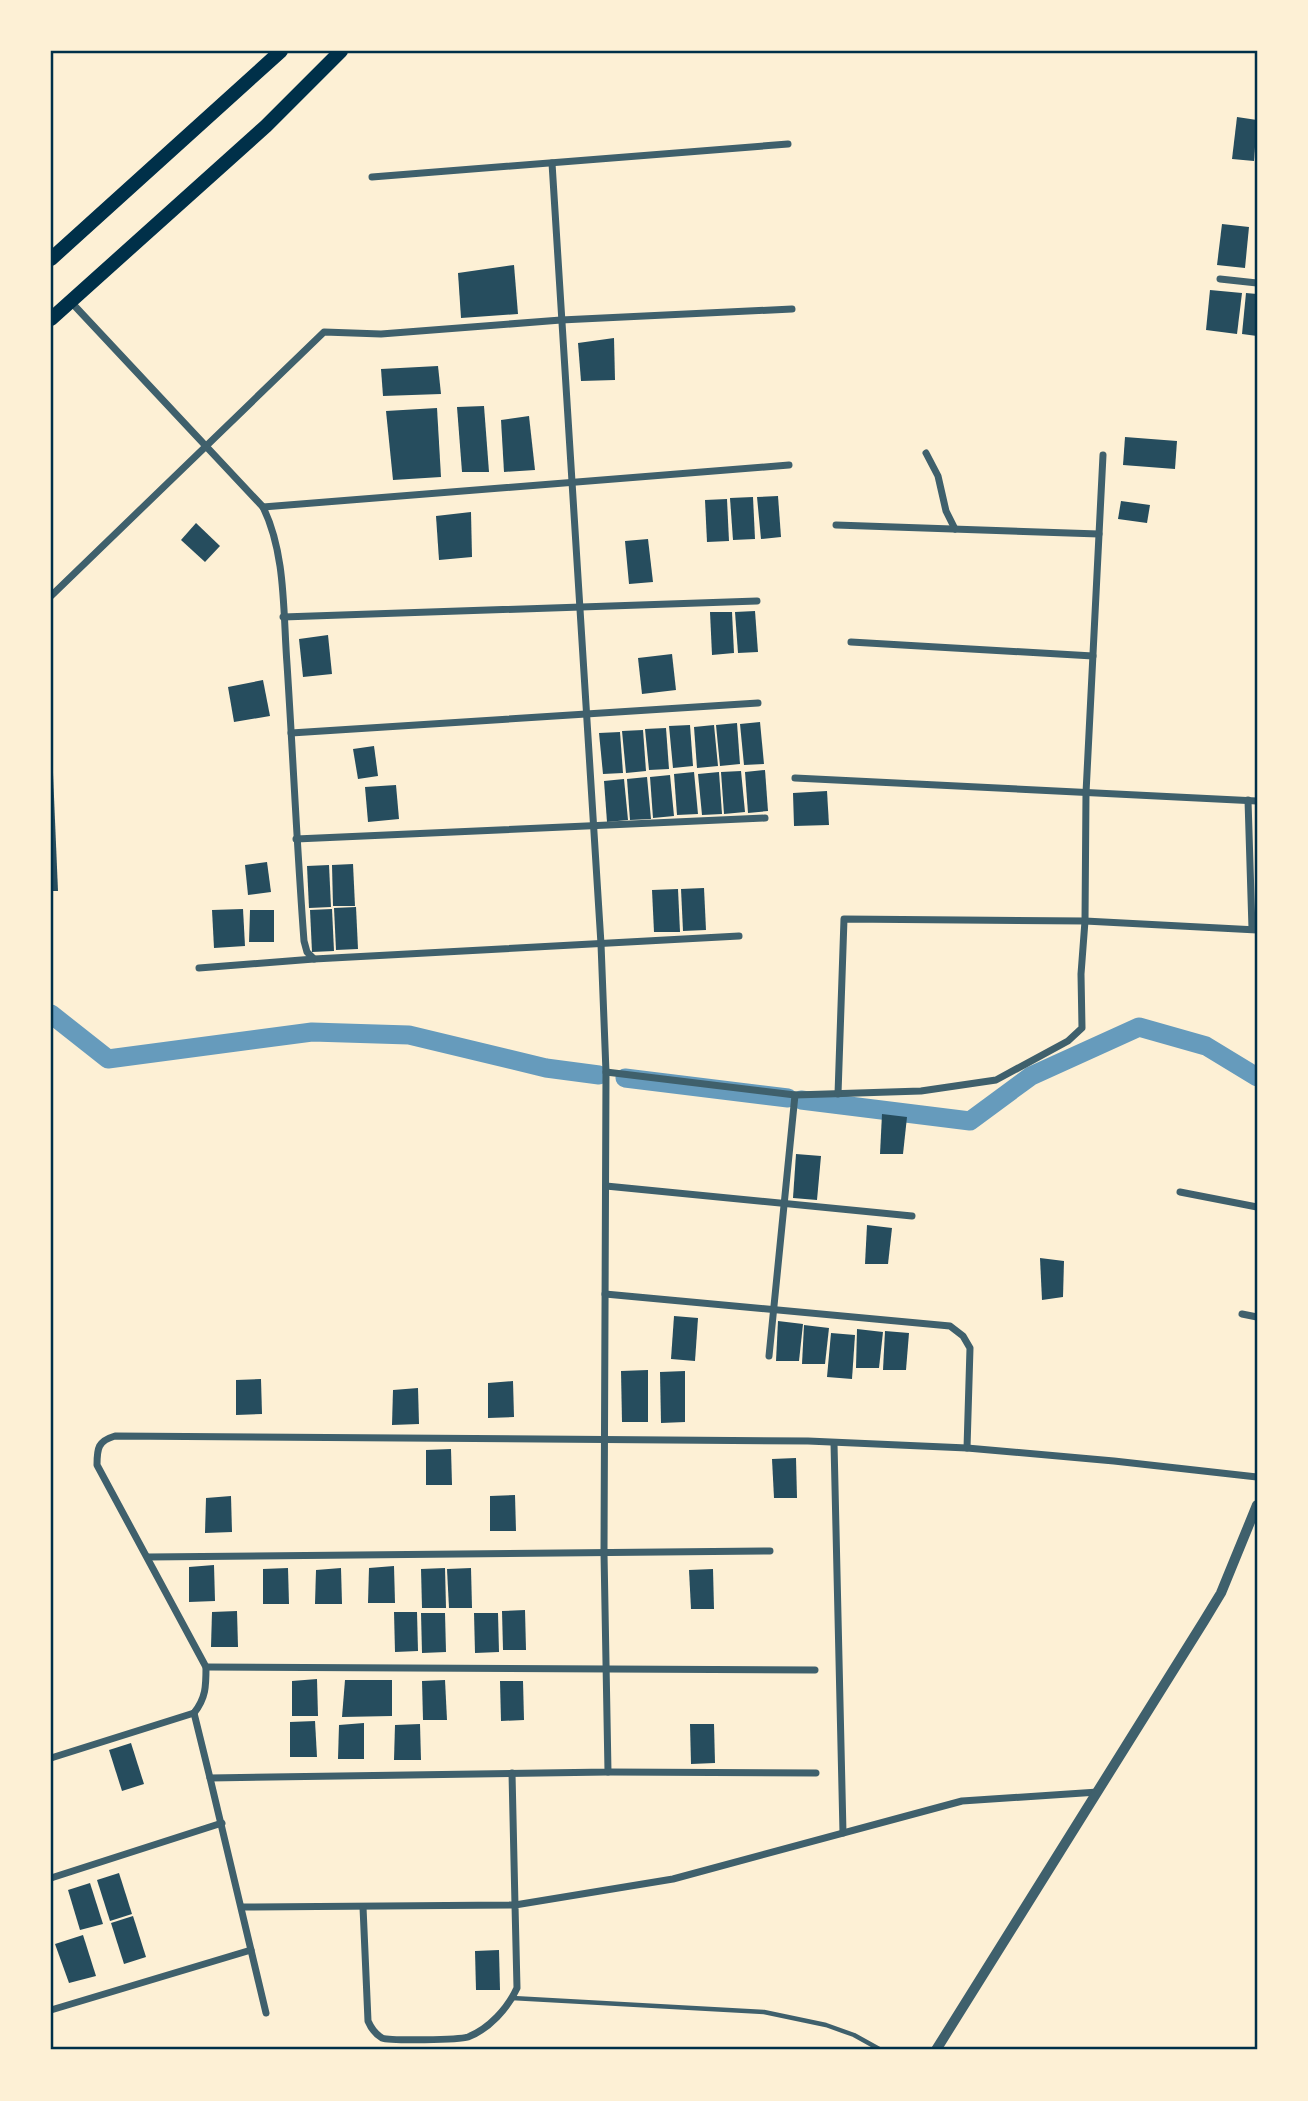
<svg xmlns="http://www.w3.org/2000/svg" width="1308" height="2101" font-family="'Libre Baskerville',serif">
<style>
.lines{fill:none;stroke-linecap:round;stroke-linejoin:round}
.canal{stroke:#669bbc;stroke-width:19}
.building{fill:#264d5e}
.service{stroke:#3f606c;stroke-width:4.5}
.minor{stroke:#3f606c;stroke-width:7}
.tertiary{stroke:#3f606c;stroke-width:10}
.primary{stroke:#003049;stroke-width:14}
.neatline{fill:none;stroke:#003049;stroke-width:2.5}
</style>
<rect width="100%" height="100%" fill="#fdf0d5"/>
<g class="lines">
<g class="canal">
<polyline points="51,1014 108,1059 312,1032 409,1035 546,1068 599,1075"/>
<polyline points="625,1078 788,1098"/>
<polyline points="801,1100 970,1121 1031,1076 1139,1027 1206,1046 1257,1077"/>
</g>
</g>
<g class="building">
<polygon points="1237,117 1257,120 1254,161 1232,159"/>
<polygon points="1222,224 1249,227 1245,268 1217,265"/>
<polygon points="514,265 518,314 461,318 458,273"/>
<polygon points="1210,290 1242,293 1237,334 1206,330"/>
<polygon points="1246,293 1257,294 1257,336 1242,334"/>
<polygon points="614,338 615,380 581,381 578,343"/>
<polygon points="438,366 441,394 383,396 381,369"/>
<polygon points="484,406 489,472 462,472 457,407"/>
<polygon points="437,408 441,477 393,480 386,411"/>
<polygon points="529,416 535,470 504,472 501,420"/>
<polygon points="1125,437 1177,441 1175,469 1123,465"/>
<polygon points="778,496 781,537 761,539 757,497"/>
<polygon points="753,497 755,539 733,540 730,498"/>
<polygon points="727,499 729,541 707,542 705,500"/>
<polygon points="1121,501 1150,505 1147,523 1118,519"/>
<polygon points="471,512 472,557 439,560 436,516"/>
<polygon points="196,523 220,546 205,562 181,540"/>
<polygon points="648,539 653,582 629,584 625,541"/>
<polygon points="755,611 758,652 738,653 735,612"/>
<polygon points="710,612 732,612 734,653 712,655"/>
<polygon points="328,635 332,674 303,677 299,639"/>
<polygon points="672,654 676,690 642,694 638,658"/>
<polygon points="263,680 270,716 234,722 228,687"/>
<polygon points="760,722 764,764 744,765 740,724"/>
<polygon points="737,723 740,764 720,766 716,725"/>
<polygon points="690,725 693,766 673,768 669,726"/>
<polygon points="714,725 718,766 697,768 694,727"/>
<polygon points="666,728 669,769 649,770 645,729"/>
<polygon points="643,730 646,771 626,773 622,731"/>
<polygon points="620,732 623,773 603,774 599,733"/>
<polygon points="374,746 378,776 358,779 353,749"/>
<polygon points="765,770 768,811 748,813 745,772"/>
<polygon points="741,771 745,812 724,814 721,772"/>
<polygon points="694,772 698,814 677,815 674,774"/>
<polygon points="719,772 722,814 702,815 698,774"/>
<polygon points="51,773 53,773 58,891 51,891"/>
<polygon points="670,775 674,816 653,818 650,777"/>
<polygon points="647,777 651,819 630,820 627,779"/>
<polygon points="624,779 628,820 607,822 604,781"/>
<polygon points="396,785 399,819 368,822 365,787"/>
<polygon points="827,791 829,825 794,826 793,793"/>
<polygon points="267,862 271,892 248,895 245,865"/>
<polygon points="353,864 355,906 333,906 332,865"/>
<polygon points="329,865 331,907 309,908 307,866"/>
<polygon points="704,888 706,930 683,931 681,889"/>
<polygon points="678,889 680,932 654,932 652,890"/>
<polygon points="356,907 358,949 336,950 334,908"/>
<polygon points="243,909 245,946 214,948 212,910"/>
<polygon points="332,909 334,951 312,952 310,910"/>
<polygon points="250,910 274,910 274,942 249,942"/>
<polygon points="882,1114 907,1117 903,1154 880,1154"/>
<polygon points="796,1154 821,1156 817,1200 793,1198"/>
<polygon points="867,1225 892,1228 888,1264 865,1264"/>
<polygon points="1040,1258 1064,1261 1063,1297 1042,1300"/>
<polygon points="674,1316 698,1318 695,1361 671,1359"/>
<polygon points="778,1321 803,1324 799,1361 776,1361"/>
<polygon points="804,1325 829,1328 825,1364 802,1364"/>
<polygon points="857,1329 883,1332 879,1368 856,1368"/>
<polygon points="885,1331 909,1333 906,1370 883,1370"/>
<polygon points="831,1333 855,1335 852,1379 827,1377"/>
<polygon points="648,1370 648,1422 622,1422 621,1371"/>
<polygon points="685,1371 685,1422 661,1423 660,1372"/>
<polygon points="261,1379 262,1414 236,1415 236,1380"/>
<polygon points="513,1381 514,1417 488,1418 488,1383"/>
<polygon points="418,1388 419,1424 392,1425 393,1390"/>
<polygon points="451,1449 452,1485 426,1485 426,1450"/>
<polygon points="796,1458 797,1498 774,1498 772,1459"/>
<polygon points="515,1495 516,1531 490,1531 490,1496"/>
<polygon points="231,1496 232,1532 205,1533 206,1498"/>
<polygon points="214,1565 215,1601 189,1602 189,1567"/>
<polygon points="394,1566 395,1603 368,1603 369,1568"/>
<polygon points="288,1568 289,1604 263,1604 263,1569"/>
<polygon points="341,1568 342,1604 315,1604 316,1570"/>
<polygon points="445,1568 446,1608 422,1608 421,1569"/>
<polygon points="471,1568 472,1608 449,1608 447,1569"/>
<polygon points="713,1569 714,1609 691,1609 689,1570"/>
<polygon points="525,1610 526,1650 503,1650 502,1611"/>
<polygon points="237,1611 238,1647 211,1647 212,1612"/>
<polygon points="394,1612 417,1612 418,1651 395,1652"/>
<polygon points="421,1613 445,1613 446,1652 422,1653"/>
<polygon points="474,1613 498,1613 499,1652 475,1653"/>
<polygon points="317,1679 318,1716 292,1716 292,1681"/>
<polygon points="345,1680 392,1680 392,1716 342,1717"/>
<polygon points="445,1680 447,1720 423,1720 422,1681"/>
<polygon points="500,1681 523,1681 524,1720 501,1721"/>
<polygon points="315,1721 317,1757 290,1757 290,1722"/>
<polygon points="364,1723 364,1759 338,1759 339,1725"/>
<polygon points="420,1724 421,1760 394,1760 395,1725"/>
<polygon points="690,1724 714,1724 715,1763 691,1764"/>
<polygon points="131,1743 144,1784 122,1791 109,1750"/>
<polygon points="119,1873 132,1914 110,1921 97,1880"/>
<polygon points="90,1883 103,1924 80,1930 68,1890"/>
<polygon points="133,1916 146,1957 124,1964 111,1923"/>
<polygon points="83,1935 96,1976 69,1983 55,1944"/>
<polygon points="499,1950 500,1990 476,1990 475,1951"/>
</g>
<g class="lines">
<polyline class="service" points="512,1998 764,2012 826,2025 854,2035 881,2050"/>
<g class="minor">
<polyline points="372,177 788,144"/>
<polyline points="1220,279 1257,283"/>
<path d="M 71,302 L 263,507 C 286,554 283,612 287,664 C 293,756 297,849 304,941 L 307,952 L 314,959 L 739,936"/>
<polyline points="926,453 938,476 946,511 955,529"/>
<polyline points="263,507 789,465"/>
<polyline points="836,525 1099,534"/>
<polyline points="51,596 324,332 381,334 561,320 792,309"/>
<polyline points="283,617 757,601"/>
<polyline points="851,642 1093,656"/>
<polyline points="291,733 758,703"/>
<polyline points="795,778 1257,801"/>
<polyline points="1248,800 1252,929"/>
<polyline points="296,839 765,818"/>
<polyline points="199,968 314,959"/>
<polyline points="606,1072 795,1095 921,1091 996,1080 1068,1041 1082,1028 1081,974 1085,921 1086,793 1103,455"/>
<polyline points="838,1094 844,919 1085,921 1257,930"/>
<polyline points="606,1186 912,1216"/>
<polyline points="1180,1192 1257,1207"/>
<polyline points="605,1294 950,1326 963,1336 970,1348 967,1448"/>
<polyline points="1242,1314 1257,1317"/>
<polyline points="769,1356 795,1095"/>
<polyline points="834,1443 843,1833"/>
<polyline points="148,1557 770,1551"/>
<polyline points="206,1667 815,1670"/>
<polyline points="194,1713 210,1778 608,1772 604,1553 606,1072 601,944 552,163"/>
<path d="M 51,1758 L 194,1713 C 206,1698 206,1686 206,1667 L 97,1465 C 97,1448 98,1441 115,1436 L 808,1441 L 967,1448 L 1114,1461 L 1257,1477"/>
<polyline points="608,1772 816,1773"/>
<polyline points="210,1778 266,2013"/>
<polyline points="51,1878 222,1823"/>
<polyline points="242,1907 515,1905 512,1773"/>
<path d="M 363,1907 L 368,2021 C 371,2028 375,2034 382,2038 C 390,2041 459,2040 468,2037 C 489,2029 508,2008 517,1988 L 515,1905 L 673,1879 L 962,1801 L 1098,1792"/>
<polyline points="51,2010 251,1950"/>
</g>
<polyline class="tertiary" points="936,2050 1204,1621 1221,1593 1257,1505"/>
<g class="primary">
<polyline points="51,259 281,51"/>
<polyline points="51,319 266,126 341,51"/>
</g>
</g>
<rect width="1308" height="2101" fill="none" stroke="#fdf0d5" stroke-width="105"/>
<rect x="52" y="52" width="1204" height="1996" class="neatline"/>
</svg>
